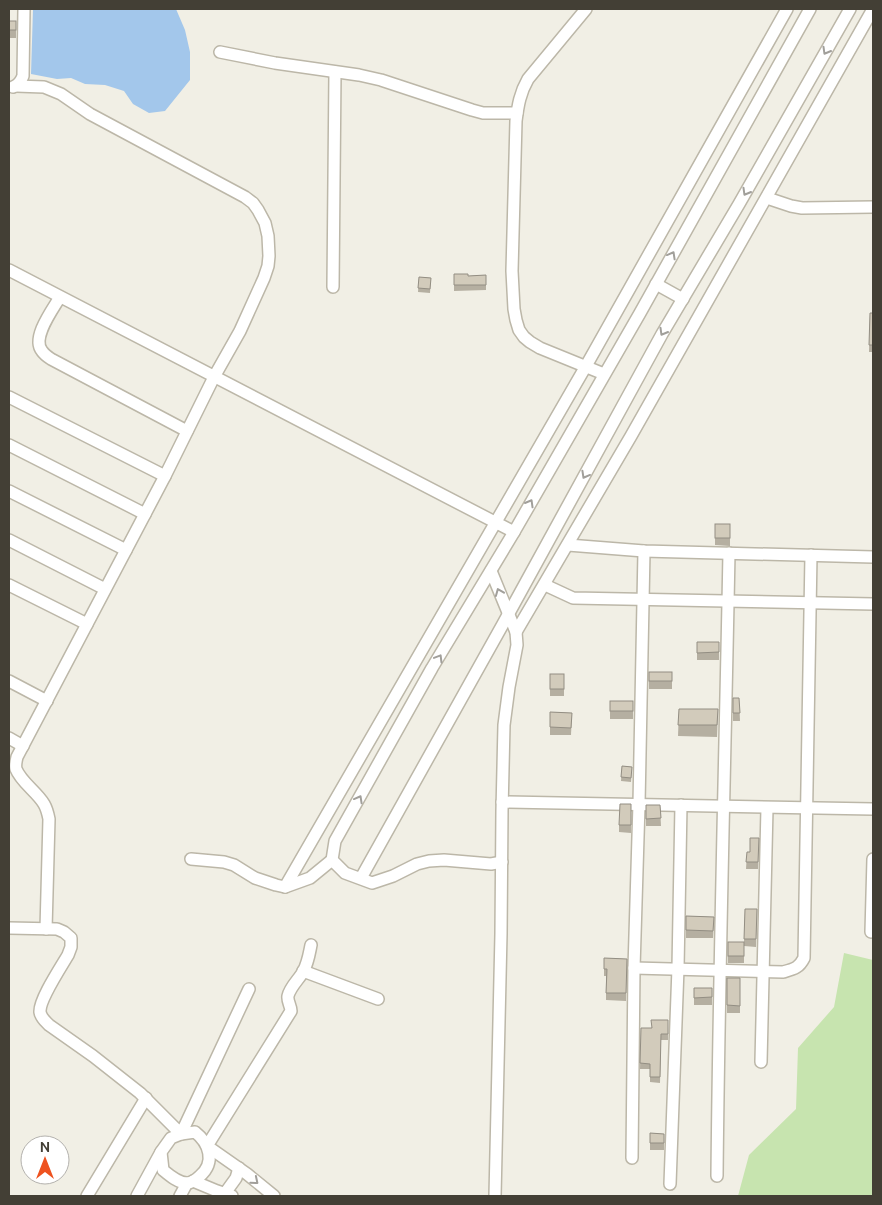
<svg xmlns="http://www.w3.org/2000/svg" width="882" height="1205" font-family="Ubuntu,sans-serif">
<style>
.green{fill:#c7e4af}
.water{fill:#a3c7eb}
.lines{fill:none;stroke-linecap:round;stroke-linejoin:round}
.minor-casing{stroke:#bcb7a8;stroke-width:14}
.minor{stroke:#fff;stroke-width:11}
.wall{fill:#b5afa1}
.building{fill:#d2cbbb;stroke:#938e83}
.oneway{stroke:#a19f9a}
</style>
<rect width="100%" height="100%" fill="#f1efe5"/>
<polygon class="green" points="844,953 873,960 873,1196 738,1196 749,1155 796,1109 798,1048 834,1007"/>
<polygon class="water" points="33,9 176,9 185,30 190,52 190,80 165,111 149,113 133,104 124,91 105,85 85,84 71,78 57,79 31,74"/>
<g class="lines">
<defs>
<g id="minor">
<path d="M 586,9 L 528,79 C 520,93 518,105 516,121 L 512,271 L 514,309 L 516,320 L 519,330 L 524,337 L 530,342 L 540,348 L 604,374"/>
<polyline points="220,52 275,63 359,75 381,80 472,110 483,113 517,113"/>
<path d="M 16,86 L 44,87 L 61,94 L 90,114 L 245,197 L 253,203 L 258,210 L 265,223 L 268,236 L 269,256 L 268,266 L 264,278 L 240,331 L 214,377 L 165,476 L 17,757 C 16,761 15,765 16,769 C 21,782 37,792 44,804 C 47,809 48,814 49,819 L 46,929"/>
<path d="M 13,87 C 19,85 21,81 23,76 L 24,9"/>
<polyline points="767,198 791,206 802,208 873,207"/>
<polyline points="9,270 514,532"/>
<polyline points="656,284 683,299"/>
<polyline points="333,287 335,72"/>
<path d="M 60,297 C 53,309 31,338 42,351 C 44,354 48,357 51,359 L 187,431"/>
<polyline points="9,397 165,476"/>
<polyline points="9,445 145,514"/>
<polyline points="9,491 126,550"/>
<polyline points="9,540 105,589"/>
<polyline points="568,545 644,551 873,557"/>
<polyline points="491,571 516,632 517,645 509,687 504,725 502,811 501,934 495,1196"/>
<polyline points="9,585 87,624"/>
<polyline points="545,585 573,598 873,604"/>
<polyline points="516,632 631,436 873,9"/>
<polyline points="9,681 47,701"/>
<polyline points="9,738 23,746"/>
<polyline points="502,802 873,809"/>
<polyline points="191,859 224,862 234,865 255,878 276,885 285,887 310,878 332,860"/>
<polyline points="502,862 491,864 444,860 429,861 417,864 393,876 372,883 345,873 332,860 335,841 432,668 514,532 640,313 810,9"/>
<polyline points="361,878 503,624 662,334 739,204 850,9"/>
<polyline points="285,887 586,366 787,9"/>
<path d="M 9,928 L 57,929 L 64,932 L 71,938 L 71,947 L 68,955 C 61,967 39,1000 40,1012 C 41,1018 45,1021 49,1025 L 93,1056 L 140,1093 L 181,1134 L 249,989"/>
<polyline points="871,932 873,859"/>
<path d="M 634,968 L 783,972 C 794,969 799,968 804,958 L 811,555"/>
<polyline points="303,971 378,999"/>
<polyline points="761,1062 767,808"/>
<path d="M 195,1132 C 209,1143 216,1162 200,1176 C 197,1179 192,1183 187,1183 C 178,1183 169,1175 163,1170 L 161,1152 L 171,1138 L 181,1134 Z"/>
<polyline points="632,1158 634,968 639,804 644,551"/>
<path d="M 717,1176 C 719,968 725,761 729,553"/>
<polyline points="193,1181 217,1191 232,1196"/>
<polyline points="670,1184 678,968 681,805"/>
<polyline points="87,1196 146,1098"/>
<polyline points="137,1196 161,1152"/>
<polyline points="180,1196 187,1183"/>
<polyline points="223,1196 236,1178 239,1168"/>
<path d="M 274,1196 L 247,1174 L 207,1146 L 291,1011 C 291,1006 287,1001 288,996 C 290,987 299,979 303,972 C 308,963 309,955 311,945"/>
</g>
</defs>
<use href="#minor" class="minor-casing"/>
<use href="#minor" class="minor"/>
</g>
<g class="wall">
<rect x="9" y="21" width="7" height="17"/>
<polygon points="454,274 468,276 486,275 486,290 454,291"/>
<polygon points="419,277 431,278 430,293 418,292"/>
<polygon points="870,313 873,313 873,352 869,352"/>
<polygon points="715,524 730,524 730,546 715,545"/>
<rect x="697" y="642" width="22" height="18"/>
<rect x="649" y="672" width="23" height="17"/>
<rect x="550" y="674" width="14" height="22"/>
<polygon points="733,698 739,698 740,721 733,721"/>
<rect x="610" y="701" width="23" height="18"/>
<polygon points="679,709 718,709 717,737 678,736"/>
<polygon points="550,712 572,713 571,735 550,735"/>
<polygon points="622,766 632,767 631,782 621,781"/>
<polygon points="631,804 631,833 619,832 619,825"/>
<polygon points="646,805 660,805 661,826 646,826"/>
<polygon points="759,838 758,869 746,869 747,852 750,852"/>
<polygon points="745,909 757,909 756,947 744,946 744,963 728,963 728,942 744,942"/>
<polygon points="686,916 714,917 713,938 686,938"/>
<polygon points="604,958 627,959 626,1001 606,1000 606,976 604,976"/>
<rect x="727" y="978" width="13" height="35"/>
<rect x="694" y="988" width="18" height="17"/>
<polygon points="668,1020 668,1040 661,1040 660,1083 650,1082 650,1069 640,1069 641,1028 651,1028"/>
<polygon points="650,1133 664,1134 664,1150 650,1150"/>
</g>
<g class="building">
<rect x="9" y="21" width="7" height="9"/>
<polygon points="454,274 468,274 468,276 486,275 486,285 454,285"/>
<polygon points="419,277 431,278 430,289 418,288"/>
<polygon points="870,313 873,313 873,345 869,345"/>
<rect x="715" y="524" width="15" height="14"/>
<polygon points="697,642 719,642 719,652 697,653"/>
<rect x="649" y="672" width="23" height="9"/>
<rect x="550" y="674" width="14" height="15"/>
<polygon points="733,698 739,698 740,713 733,713"/>
<rect x="610" y="701" width="23" height="10"/>
<polygon points="679,709 718,709 717,725 678,725"/>
<polygon points="550,712 572,713 571,728 550,727"/>
<polygon points="622,766 632,767 631,778 621,777"/>
<polygon points="620,804 631,804 631,825 619,825"/>
<polygon points="646,805 660,805 661,818 646,819"/>
<polygon points="750,838 759,838 758,862 746,862 747,852 750,852"/>
<polygon points="745,909 757,909 756,939 744,939"/>
<polygon points="686,916 714,917 713,931 686,930"/>
<rect x="728" y="942" width="16" height="14"/>
<polygon points="604,958 627,959 626,993 606,993 607,969 604,969"/>
<polygon points="727,978 740,978 740,1006 727,1005"/>
<polygon points="694,988 712,988 712,997 694,998"/>
<polygon points="651,1020 668,1020 668,1034 661,1034 660,1077 650,1077 650,1064 640,1063 641,1028 652,1028"/>
<polygon points="650,1133 664,1134 664,1143 650,1143"/>
</g>
<defs><path id="oneway-chevron" d="M-2-3.5L2.5 0L-2 3.5" fill="none" stroke-width="1.6" stroke-linecap="round" stroke-linejoin="round" transform="scale(1.25)"/></defs>
<g class="oneway">
<use href="#oneway-chevron" transform="translate(826 51) rotate(120)"/>
<use href="#oneway-chevron" transform="translate(746 192) rotate(120)"/>
<use href="#oneway-chevron" transform="translate(672 255) rotate(-61)"/>
<use href="#oneway-chevron" transform="translate(663 332) rotate(120)"/>
<use href="#oneway-chevron" transform="translate(585 475) rotate(119)"/>
<use href="#oneway-chevron" transform="translate(530 503) rotate(-60)"/>
<use href="#oneway-chevron" transform="translate(499 592) rotate(-112)"/>
<use href="#oneway-chevron" transform="translate(439 658) rotate(-59)"/>
<use href="#oneway-chevron" transform="translate(359 799) rotate(-61)"/>
<use href="#oneway-chevron" transform="translate(255 1181) rotate(40)"/>
</g>
<rect width="882" height="1205" fill="none" stroke="#433f35" stroke-width="20"/>
<g transform="translate(45 1160)"><circle r="24" fill="#ffffff" stroke="#b4b2ae"/>
<path d="M0-4L9 19L0 12L-9 19Z" fill="#ee521f"/>
<text y="-8" font-size="14" font-weight="bold" text-anchor="middle" fill="#433f35">N</text>
</g>
</svg>
